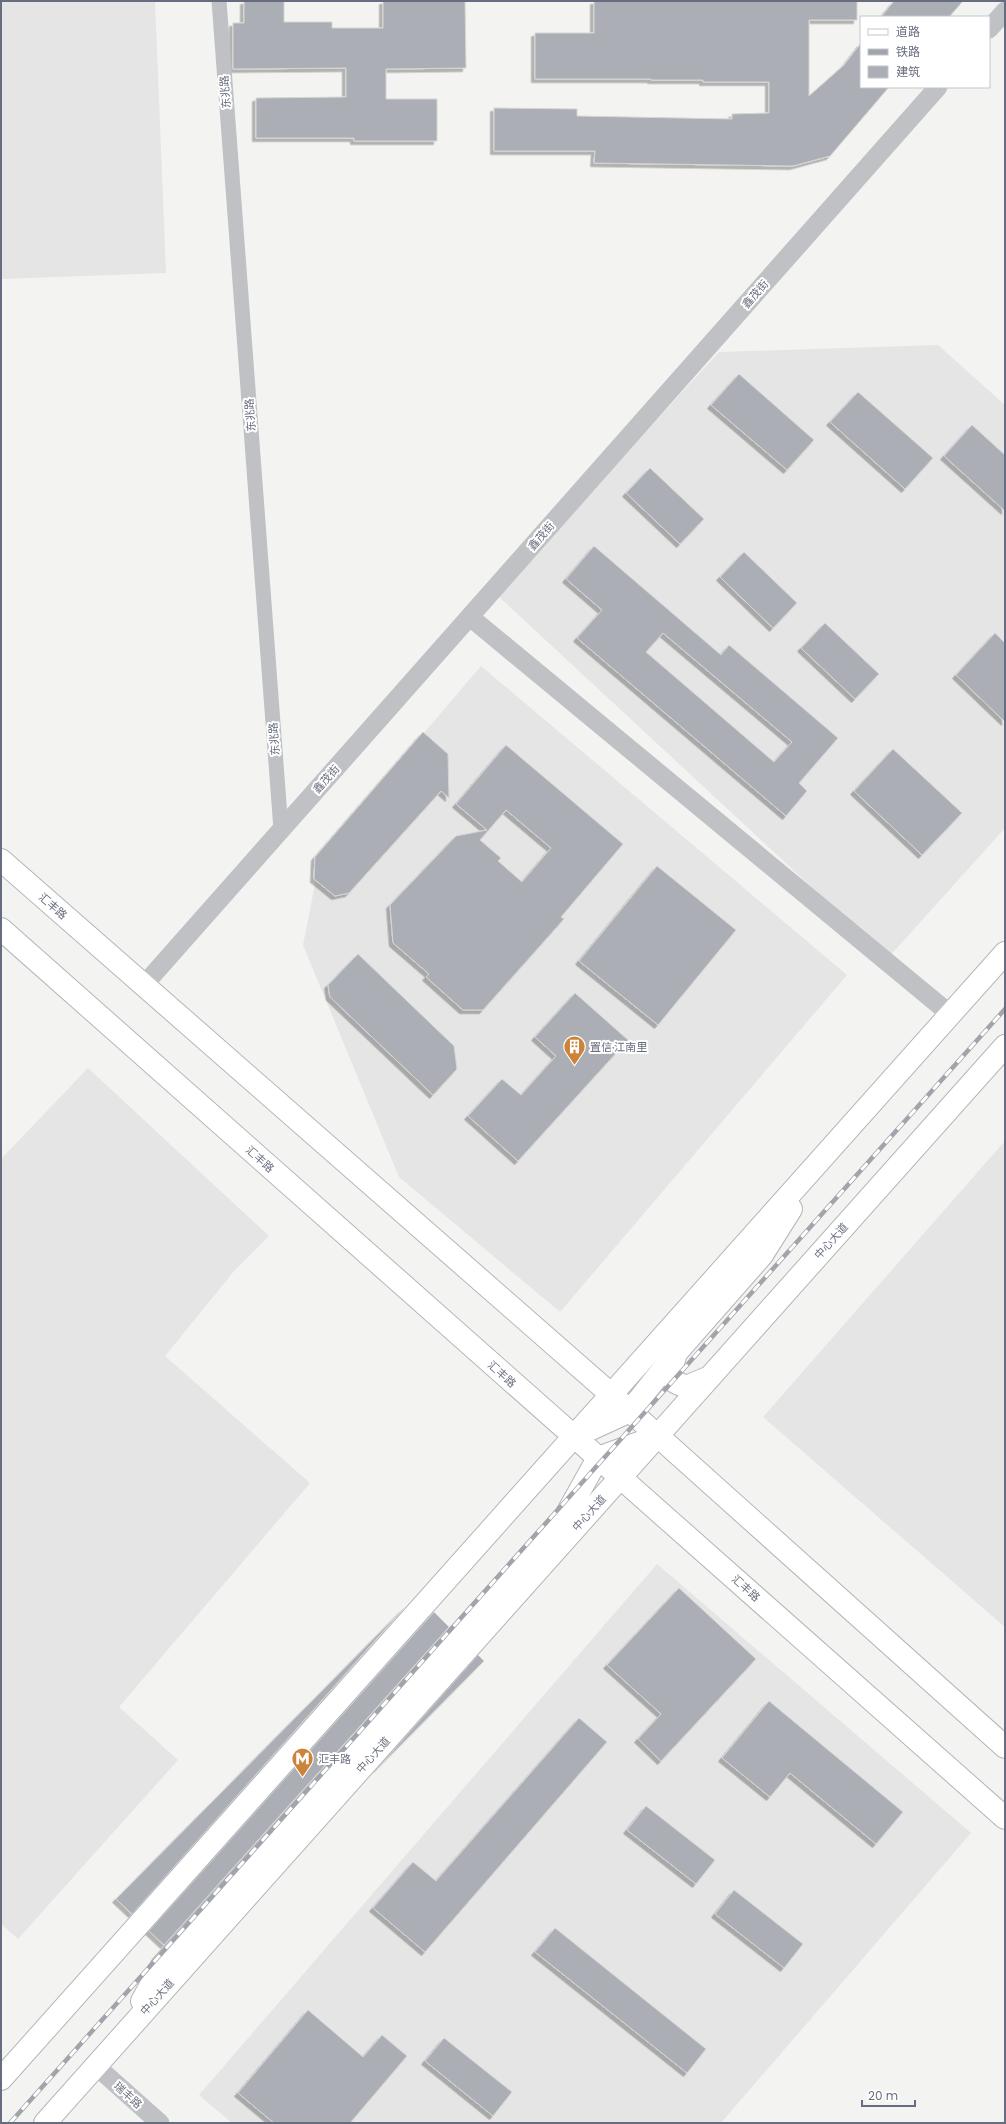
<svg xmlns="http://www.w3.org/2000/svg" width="1006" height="2124" font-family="Poppins,'Noto Sans SC',sans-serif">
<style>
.built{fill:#e4e5e4}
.building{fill:#abaeb5;stroke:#d5d5d4;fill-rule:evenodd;filter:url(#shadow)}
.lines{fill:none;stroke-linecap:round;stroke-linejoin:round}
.primary-casing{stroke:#b3b5b9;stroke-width:24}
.minor{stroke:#c0c1c5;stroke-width:15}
.tertiary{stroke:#c0c1c5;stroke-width:19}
.primary{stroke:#fff;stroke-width:22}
.rail-casing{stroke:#a1a4aa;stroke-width:4.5}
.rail{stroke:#fff;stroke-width:3;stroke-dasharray:9;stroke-linecap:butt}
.labels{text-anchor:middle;stroke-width:4;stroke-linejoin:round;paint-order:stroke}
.street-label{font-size:11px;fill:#676d7e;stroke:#fff}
.poi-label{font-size:11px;fill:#676d7e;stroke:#fff;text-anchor:start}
</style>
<defs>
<filter id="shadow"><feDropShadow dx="-3.5" dy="3.5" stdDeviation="0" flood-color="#0004"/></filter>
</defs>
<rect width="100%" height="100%" fill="#f3f4f1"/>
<g class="built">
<polygon points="1,1 155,1 166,273 1,279"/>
<polygon points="938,345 1005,405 1005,828 888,958 496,594 719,352"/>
<polygon points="481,666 847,975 560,1312 399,1177 303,945 321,854"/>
<polygon points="88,1068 269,1236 235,1270 165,1356 310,1483 119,1707 178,1760 18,1939 1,1924 1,1159"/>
<polygon points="1005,1141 1005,1627 763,1417"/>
<polygon points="657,1564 971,1833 721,2123 232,2123 199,2095"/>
</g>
<g class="building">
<polygon points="244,1 284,1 284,22 332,22 332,28 383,28 383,1 465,1 466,68 386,69 386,99 437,99 437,141 354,141 354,138 256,138 256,98 346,97 346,68 233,69 233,23 244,23"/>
<polygon points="594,1 857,1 857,20 809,20 809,96 844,65 861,43 861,87 889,87 830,156 793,166 594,163 595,151 494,151 494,108 577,109 577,116 732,119 732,114 769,113 769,82 703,82 703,80 651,80 651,79 535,79 535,33 594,33"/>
<polygon points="894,1 963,1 949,17 881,17"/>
<polygon points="739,374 814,440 787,470 711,405"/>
<polygon points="858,392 933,458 905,489 830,422"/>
<polygon points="972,425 1005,455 1005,511 944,456"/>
<polygon points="650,468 704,519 680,544 626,493"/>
<path d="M 594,546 L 721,655 L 729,645 L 838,738 L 799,783 L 807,791 L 786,816 L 577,638 L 602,610 L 566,579 ZM 663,633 L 792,742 L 774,762 L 646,652 Z"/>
<polygon points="744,552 797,603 773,628 720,577"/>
<polygon points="825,623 879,674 855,699 801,648"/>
<polygon points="995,633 1005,643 1005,722 956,675"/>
<polygon points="423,732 448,754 449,798 441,791 349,893 335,896 314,879 315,857"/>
<path d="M 506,745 L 623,844 L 561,917 L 564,919 L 483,1010 L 463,1010 L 426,977 L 429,974 L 393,943 L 390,905 L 456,836 L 487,830 L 456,804 ZM 506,810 L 551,848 L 522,882 L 498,861 L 501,858 L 480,840 Z"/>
<polygon points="893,749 962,813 922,855 854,791"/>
<polygon points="657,866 736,930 658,1025 579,961"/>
<polygon points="358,954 454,1046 457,1069 433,1095 330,997 328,985"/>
<polygon points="575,993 628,1040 518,1161 468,1116 502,1079 521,1095 556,1056 535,1037"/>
<polygon points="679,1588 756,1659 661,1761 638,1739 661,1714 607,1665"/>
<polygon points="403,1609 132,1914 116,1899"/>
<polygon points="434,1612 449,1627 164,1945 149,1931"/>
<polygon points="478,1655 484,1661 377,1769"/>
<polygon points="769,1701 903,1812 876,1844 790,1773 770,1797 722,1758"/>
<polygon points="579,1718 607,1742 425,1952 373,1908 413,1862 436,1881"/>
<polygon points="646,1806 715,1860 696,1884 627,1830"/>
<polygon points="734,1890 803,1944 784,1968 715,1914"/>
<polygon points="555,1928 706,2049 687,2073 535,1952"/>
<polygon points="308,2010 363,2057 382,2035 407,2056 350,2123 274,2123 238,2093"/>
<polygon points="444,2038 512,2092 493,2116 425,2061"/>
</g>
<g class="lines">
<defs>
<g id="primary">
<polyline points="1,860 630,1411 1005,1747"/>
<polyline points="1,929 1005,1818"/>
<polyline points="676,1353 670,1373 675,1382 686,1387 710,1377"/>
<polyline points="582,1433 630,1411 676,1353 762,1255 791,1209"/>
<polyline points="142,2001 161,1967 565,1517 598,1458 655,1437"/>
<polyline points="1,2079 1005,953"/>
<polyline points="45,2123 1005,1046"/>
</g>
</defs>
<use href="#primary" class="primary-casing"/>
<polyline class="minor" points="219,1 281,830"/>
<g class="tertiary">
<polyline points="989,29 1005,11"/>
<polyline points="470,617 950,1014"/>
<polyline points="143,986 938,87"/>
<polyline points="96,2066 160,2123"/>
</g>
<use href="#primary" class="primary"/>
<defs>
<polyline id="rail" points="10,2123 1005,1009"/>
</defs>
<use href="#rail" class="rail-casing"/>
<use href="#rail" class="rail"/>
</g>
<defs>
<symbol id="building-pin" viewBox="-11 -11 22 30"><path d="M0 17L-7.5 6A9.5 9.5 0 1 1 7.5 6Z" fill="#cd8338" stroke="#fff"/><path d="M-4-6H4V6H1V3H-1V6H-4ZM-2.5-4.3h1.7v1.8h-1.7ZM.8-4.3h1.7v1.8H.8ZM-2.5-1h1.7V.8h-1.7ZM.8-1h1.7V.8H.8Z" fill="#fff"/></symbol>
<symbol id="metro-pin" viewBox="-11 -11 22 30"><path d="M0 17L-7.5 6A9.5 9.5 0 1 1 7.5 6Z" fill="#cd8338" stroke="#fff"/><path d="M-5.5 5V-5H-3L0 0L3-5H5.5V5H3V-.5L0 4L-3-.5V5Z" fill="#fff"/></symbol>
</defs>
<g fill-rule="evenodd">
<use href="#building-pin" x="562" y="1034" width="25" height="34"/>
<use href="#metro-pin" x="290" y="1746" width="25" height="34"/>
</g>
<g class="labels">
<g class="street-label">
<text transform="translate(225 92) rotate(-94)" y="4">东兆路</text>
<text transform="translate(755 294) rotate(-49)" y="4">鑫茂街</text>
<text transform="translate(250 415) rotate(-94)" y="4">东兆路</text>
<text transform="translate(541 536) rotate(-49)" y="4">鑫茂街</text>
<text transform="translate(274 739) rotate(-94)" y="4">东兆路</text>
<text transform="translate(326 779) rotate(-48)" y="4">鑫茂街</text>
<text transform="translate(53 906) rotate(41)" y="4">汇丰路</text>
<text transform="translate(260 1159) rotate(42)" y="4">汇丰路</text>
<text transform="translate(831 1241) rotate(-48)" y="4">中心大道</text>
<text transform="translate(502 1374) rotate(42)" y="4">汇丰路</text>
<text transform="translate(589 1513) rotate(-48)" y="4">中心大道</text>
<text transform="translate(746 1588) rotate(42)" y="4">汇丰路</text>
<text transform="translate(373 1755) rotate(-48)" y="4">中心大道</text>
<text transform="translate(157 1997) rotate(-48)" y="4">中心大道</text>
<text transform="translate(128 2095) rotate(42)" y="4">瑞丰路</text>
</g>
<g class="poi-label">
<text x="590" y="1051">置信·江南里</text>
<text x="318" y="1763">汇丰路</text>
</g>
</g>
<rect width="1006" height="2124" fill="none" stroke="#676d7e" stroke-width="4"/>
<rect x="860" y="16" width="130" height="72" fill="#ffffff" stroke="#c2c5cb"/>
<rect x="868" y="29" width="20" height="6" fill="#ffffff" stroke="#c2c5cb"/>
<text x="896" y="36" font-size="12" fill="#676d7e">道路</text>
<rect x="868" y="49" width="20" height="6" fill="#a1a4aa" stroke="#c2c5cb"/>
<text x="896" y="56" font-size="12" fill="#676d7e">铁路</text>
<rect x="868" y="66" width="20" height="12" fill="#abaeb5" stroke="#c2c5cb"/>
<text x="896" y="76" font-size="12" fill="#676d7e">建筑</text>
<path d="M862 2100v6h53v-6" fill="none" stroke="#676d7e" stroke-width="2"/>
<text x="868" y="2100" font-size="12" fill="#676d7e" stroke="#ffffff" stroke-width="3" paint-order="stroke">20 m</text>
</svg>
